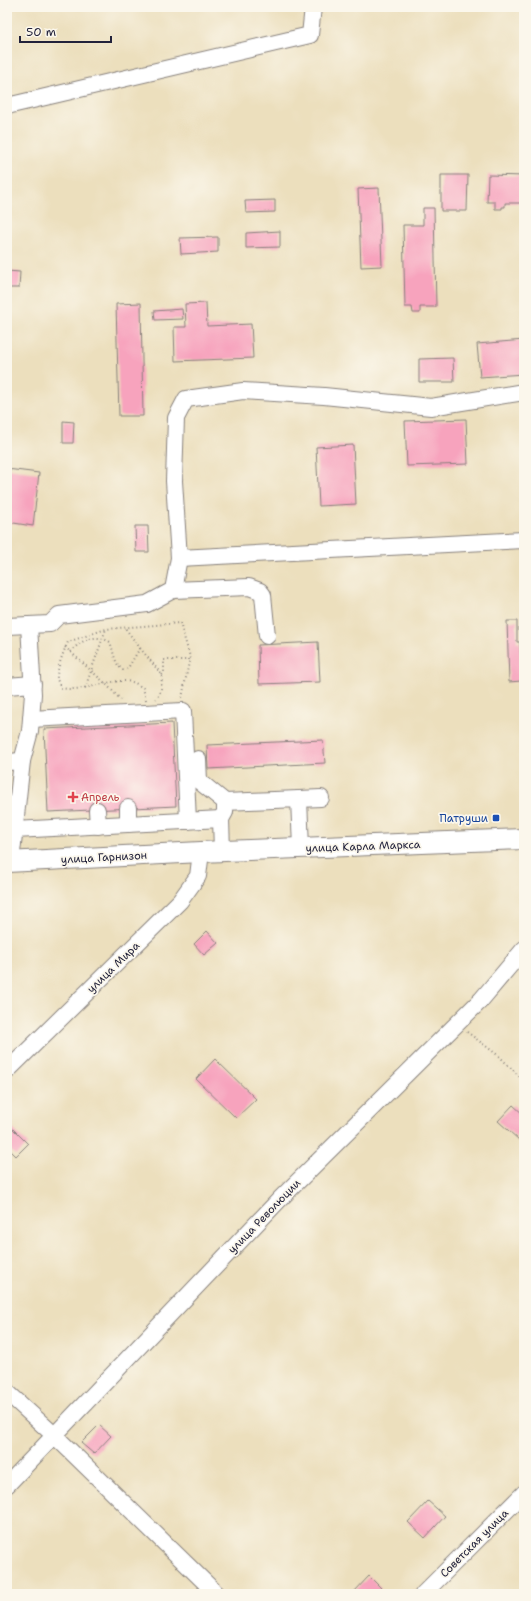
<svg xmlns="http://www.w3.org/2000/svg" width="531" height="1601" font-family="'Shantell Sans',sans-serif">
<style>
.building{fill:#f7a3bd}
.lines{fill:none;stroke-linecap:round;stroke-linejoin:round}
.minor-casing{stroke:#87807c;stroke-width:18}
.major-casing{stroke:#87807c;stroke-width:22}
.path{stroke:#87807c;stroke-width:2;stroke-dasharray:1 3;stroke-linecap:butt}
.minor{stroke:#fff;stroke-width:16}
.major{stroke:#fff;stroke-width:20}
.health-dot{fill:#e0444e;stroke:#fbf7ec;stroke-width:1.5}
.transit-dot{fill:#1a4fb4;stroke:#fbf7ec;stroke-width:1.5}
.labels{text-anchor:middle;stroke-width:3.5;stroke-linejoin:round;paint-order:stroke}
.health-label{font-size:11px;fill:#be3a42;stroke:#fbf7ec;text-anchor:start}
.transit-label{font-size:11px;fill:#164399;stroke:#fbf7ec;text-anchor:end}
.street-label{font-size:11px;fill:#22223b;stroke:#fbf7ec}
</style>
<rect width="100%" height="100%" fill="#fbf7ec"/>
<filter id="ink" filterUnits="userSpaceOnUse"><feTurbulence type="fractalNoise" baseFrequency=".025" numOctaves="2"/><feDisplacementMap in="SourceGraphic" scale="8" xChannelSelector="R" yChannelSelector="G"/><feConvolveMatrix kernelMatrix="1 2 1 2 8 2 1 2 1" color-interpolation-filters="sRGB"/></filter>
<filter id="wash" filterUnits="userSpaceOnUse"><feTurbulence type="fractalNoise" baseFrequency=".012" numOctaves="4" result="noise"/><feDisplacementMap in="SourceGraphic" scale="16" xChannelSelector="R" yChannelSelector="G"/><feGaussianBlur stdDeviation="0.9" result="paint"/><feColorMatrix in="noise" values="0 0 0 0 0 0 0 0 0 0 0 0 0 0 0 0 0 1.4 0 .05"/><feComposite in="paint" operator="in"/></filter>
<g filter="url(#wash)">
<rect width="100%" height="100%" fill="#ecdfbd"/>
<g id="blocks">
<g class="building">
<polygon points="441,175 468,175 467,211 441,211"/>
<polygon points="488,175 524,176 524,203 505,203 505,207 502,207 502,209 495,209 495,202 487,202"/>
<polygon points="379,188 382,266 361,267 358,189"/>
<polygon points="275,200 275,212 246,213 245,201"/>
<polygon points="423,208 434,208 436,307 420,307 420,313 413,313 412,307 405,307 403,225 423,225"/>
<polygon points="280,231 280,247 246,248 246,233"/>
<polygon points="218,237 218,252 181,254 180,238"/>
<polygon points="7,271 20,272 19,288 7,288"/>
<polygon points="141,303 143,416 119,416 116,304"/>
<polygon points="206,303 207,326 251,324 253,358 175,361 174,327 186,327 185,304"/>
<polygon points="182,309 183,319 155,320 154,311"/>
<polygon points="524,340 524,374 480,377 477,344"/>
<polygon points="453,358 454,382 419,382 419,359"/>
<polygon points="466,419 468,464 407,466 405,421"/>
<polygon points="63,421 74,422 73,443 63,443"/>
<polygon points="353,445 356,504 319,506 316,447"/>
<polygon points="7,469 39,473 33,526 7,522"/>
<polygon points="135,526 148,526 149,552 136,552"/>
<polygon points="507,621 517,621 517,642 520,642 521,681 509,682"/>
<polygon points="318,642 320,682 259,684 258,645"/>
<polygon points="172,723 176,806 48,812 44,729"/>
<polygon points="323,740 325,763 208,769 207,745"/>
<polygon points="207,931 218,943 204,955 194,944"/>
<polygon points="215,1059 256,1099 236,1118 196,1079"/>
<polygon points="513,1105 524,1115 524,1134 519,1140 498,1121"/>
<polygon points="10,1126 28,1144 16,1156 7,1147 7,1129"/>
<polygon points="99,1425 111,1436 94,1454 81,1443"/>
<polygon points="428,1501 445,1516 425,1538 408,1522"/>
<polygon points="369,1576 381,1588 375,1594 356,1594 354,1592"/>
</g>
</g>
</g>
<g filter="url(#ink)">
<use href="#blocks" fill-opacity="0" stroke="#87807c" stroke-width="1"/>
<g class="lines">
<defs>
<g id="minor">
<polyline points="7,106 310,35 313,7"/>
<polyline points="179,558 524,540"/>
<polyline points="173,590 249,587 260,591 263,595 267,636"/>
<polyline points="7,626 50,624 59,615 147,604 173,590 179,558 174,481 176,418 186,399 243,391 324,396 431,407 524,392"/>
<polyline points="7,686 33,684"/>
<polyline points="31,719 183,711 188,821"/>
<polyline points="198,759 199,781 225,802"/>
<polyline points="22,761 30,731 33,694 29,625"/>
<polyline points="7,762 22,761 11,862"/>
<polyline points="299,799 321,798"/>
<polyline points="128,808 128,824"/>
<polyline points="97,810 98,826"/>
<polyline points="221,819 225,812 225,802 299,799 301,848"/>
<polyline points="15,830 221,819 222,851"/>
<polyline points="7,1071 180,901 198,876 201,852"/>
<polyline points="7,1392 54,1435 217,1594"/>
<polyline points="7,1485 280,1199 481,1000 524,949"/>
<polyline points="423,1594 524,1493"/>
</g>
<polyline id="major" points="7,862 201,852 524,839"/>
</defs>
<use href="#minor" class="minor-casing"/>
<use href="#major" class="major-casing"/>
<g class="path">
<polyline points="65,647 106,684 121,700"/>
<polyline points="140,648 162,675 161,691 156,699"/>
<path d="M 70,652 C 82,640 94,633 110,642 C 114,652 114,664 123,670 L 128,668 L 140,648 L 125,628"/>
<polyline points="162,675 164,673 164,660 189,660"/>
<polyline points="85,688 106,629"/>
<path d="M 146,700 L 143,688 C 140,686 136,683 132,682 C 111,677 86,693 61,688 C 60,686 58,682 57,679 C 56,671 64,650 68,642 L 106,629 L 180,623 L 190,657 L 182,698"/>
<polyline points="467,1032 499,1056 524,1081"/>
</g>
<use href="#minor" class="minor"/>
<use href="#major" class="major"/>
</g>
</g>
<path class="health-dot" d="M71 791h4v4h4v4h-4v4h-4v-4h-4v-4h4z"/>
<rect class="transit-dot" x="492" y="814" width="8" height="8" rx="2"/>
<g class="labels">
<g class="health-label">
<text x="81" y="801">Апрель</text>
</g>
<g class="transit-label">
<text x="488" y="822">Патруши</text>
</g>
<g class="street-label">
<text transform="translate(363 846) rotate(-2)" y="4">улица Карла Маркса</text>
<text transform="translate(104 857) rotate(-3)" y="4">улица Гарнизон</text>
<text transform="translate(113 967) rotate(-44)" y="4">улица Мира</text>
<text transform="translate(264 1216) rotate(-46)" y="4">улица Революции</text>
<text transform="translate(474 1543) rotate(-45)" y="4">Советская улица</text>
</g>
</g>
<rect width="531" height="1601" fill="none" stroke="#fbf7ec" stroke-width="24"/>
<path d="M20 36v6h91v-6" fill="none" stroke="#22223b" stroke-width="2"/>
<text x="26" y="36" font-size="12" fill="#22223b" stroke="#fbf7ec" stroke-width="3" paint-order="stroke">50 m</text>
</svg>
